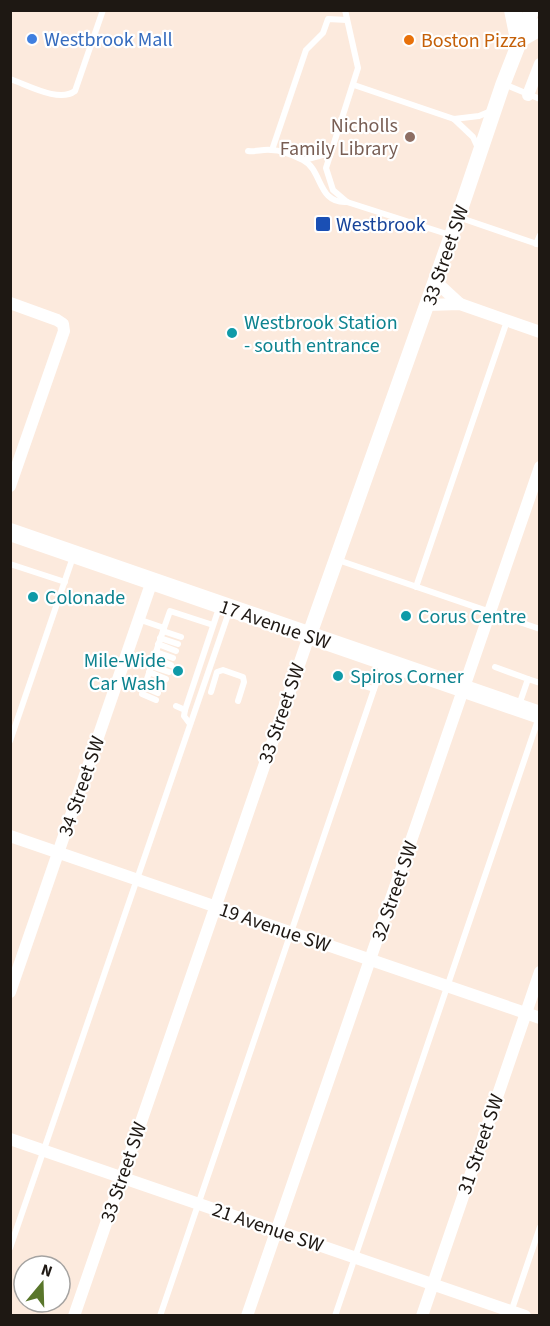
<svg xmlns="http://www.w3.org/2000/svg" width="550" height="1326" font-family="'Source Sans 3',sans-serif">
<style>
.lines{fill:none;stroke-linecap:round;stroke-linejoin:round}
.service{stroke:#fff;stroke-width:6}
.minor{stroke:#fff;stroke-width:12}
.tertiary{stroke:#fff;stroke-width:15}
.secondary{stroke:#fff;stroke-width:18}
.shop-dot{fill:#3f7fe0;stroke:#fff;stroke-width:2}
.food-dot{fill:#e8710a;stroke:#fff;stroke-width:2}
.education-dot{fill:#8d6e63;stroke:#fff;stroke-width:2}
.transit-dot{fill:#1a4fb4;stroke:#fff;stroke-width:2}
.culture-dot{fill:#0f9aa8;stroke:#fff;stroke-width:2}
.labels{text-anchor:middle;stroke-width:4.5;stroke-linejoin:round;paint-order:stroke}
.shop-label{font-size:20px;fill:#366cbe;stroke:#fff;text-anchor:start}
.food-label{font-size:20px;fill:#c56008;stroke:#fff;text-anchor:start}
.education-label{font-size:20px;fill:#785e54;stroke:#fff;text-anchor:end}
.transit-label{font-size:20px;fill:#164399;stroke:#fff;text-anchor:start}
.street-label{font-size:20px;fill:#1e1813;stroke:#fff}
.culture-label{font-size:20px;fill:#0d838f;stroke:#fff;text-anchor:start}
</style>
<rect width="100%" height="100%" fill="#fceadd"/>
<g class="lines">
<g class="service">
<polyline points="345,10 358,68 326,168 333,190 347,202 450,235"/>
<path d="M 10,79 C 28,85 59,103 75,91 L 103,10"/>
<polyline points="504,84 540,99"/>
<polyline points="354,85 454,119 479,116 491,111"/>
<polyline points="454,119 473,137 478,148"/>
<polyline points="272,150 306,50 323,33 328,19 347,20"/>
<path d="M 248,151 C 256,152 263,149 271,150 C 280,150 295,156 303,160 C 323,170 317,204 347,202"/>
<polyline points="304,160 330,153"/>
<polyline points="458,217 540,245"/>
<polyline points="536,244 540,235"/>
<polyline points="338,560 540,629"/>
<polyline points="10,564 65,582"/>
<polyline points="416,587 507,321"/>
<polyline points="138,619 164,628 142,694 156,700"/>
<polyline points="164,628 170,611 213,625"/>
<polyline points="163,631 181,637"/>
<polyline points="160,638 178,644"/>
<polyline points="158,644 176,651"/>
<polyline points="156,652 173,658"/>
<polyline points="126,653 153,662"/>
<polyline points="154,658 171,665"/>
<polyline points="151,666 169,672"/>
<polyline points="495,667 528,679 519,705"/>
<polyline points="149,672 166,679"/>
<polyline points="528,679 540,683"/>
<polyline points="146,681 164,686"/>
<polyline points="364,686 374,689"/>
<polyline points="144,687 158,693"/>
<polyline points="211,692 217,672 223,670 243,677 244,682 238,701"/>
<polyline points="176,706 185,710"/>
<polyline points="190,724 184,716 185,710 220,605"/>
<polyline points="10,741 73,557"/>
<polyline points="10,1248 230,609"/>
<polyline points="511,1312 540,1227"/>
<polyline points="160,1316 383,663"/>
<polyline points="335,1316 539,717"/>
</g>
<g class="minor">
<polyline points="528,95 540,64"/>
<polyline points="435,281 460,304"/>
<polyline points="10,303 57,320 63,324 64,331 10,486"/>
<polyline points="427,305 460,304 540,332"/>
<polyline points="10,836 540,1018"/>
<polyline points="10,992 152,581"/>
<polyline points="10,1139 525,1316"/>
<polyline points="74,1316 309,636"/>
<polyline points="247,1316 540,467"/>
<polyline points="422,1316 540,972"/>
</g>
<polyline class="tertiary" points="309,636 458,217 503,84 532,10"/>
<g class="secondary">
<polyline points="513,10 519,39 540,27"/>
<polyline points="10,532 540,715"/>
</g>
</g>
<circle class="shop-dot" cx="32" cy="39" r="6"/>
<circle class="food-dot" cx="409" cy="40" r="6"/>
<circle class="education-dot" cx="410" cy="137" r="6"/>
<rect class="transit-dot" x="315" y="216" width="16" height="16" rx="3"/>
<g class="culture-dot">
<circle cx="232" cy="333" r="6"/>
<circle cx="33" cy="597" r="6"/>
<circle cx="406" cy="616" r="6"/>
<circle cx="178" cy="671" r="6"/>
<circle cx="338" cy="676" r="6"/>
</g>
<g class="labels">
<g class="shop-label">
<text x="44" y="46">Westbrook Mall</text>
</g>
<g class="food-label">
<text x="421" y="47">Boston Pizza</text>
</g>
<g class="education-label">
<text x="398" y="132">Nicholls<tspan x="398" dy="23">Family Library</tspan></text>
</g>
<g class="transit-label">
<text x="336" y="231">Westbrook</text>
</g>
<g class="street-label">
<text transform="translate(445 255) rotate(-71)" y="7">33 Street SW</text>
<text transform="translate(275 624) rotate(19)" y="7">17 Avenue SW</text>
<text transform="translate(281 713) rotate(-71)" y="7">33 Street SW</text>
<text transform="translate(81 786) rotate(-71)" y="7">34 Street SW</text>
<text transform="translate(394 891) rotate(-71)" y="7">32 Street SW</text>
<text transform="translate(275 927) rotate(19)" y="7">19 Avenue SW</text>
<text transform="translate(480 1144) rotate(-71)" y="7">31 Street SW</text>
<text transform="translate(123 1172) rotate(-71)" y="7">33 Street SW</text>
<text transform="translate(268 1227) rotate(19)" y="7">21 Avenue SW</text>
</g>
<g class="culture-label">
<text x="244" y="329">Westbrook Station<tspan x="244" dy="23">- south entrance</tspan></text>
<text x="45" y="604">Colonade</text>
<text x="418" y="623">Corus Centre</text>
<text x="166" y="667" text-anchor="end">Mile-Wide<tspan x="166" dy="23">Car Wash</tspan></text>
<text x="350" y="683">Spiros Corner</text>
</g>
</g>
<rect width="550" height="1326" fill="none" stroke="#1e1813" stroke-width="24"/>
<g transform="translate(42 1284) rotate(19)"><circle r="28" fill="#ffffff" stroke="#a5a3a1" stroke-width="1.5"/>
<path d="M0-4.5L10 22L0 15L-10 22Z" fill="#59762b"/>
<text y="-9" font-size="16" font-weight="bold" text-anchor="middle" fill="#1e1813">N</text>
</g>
</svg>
